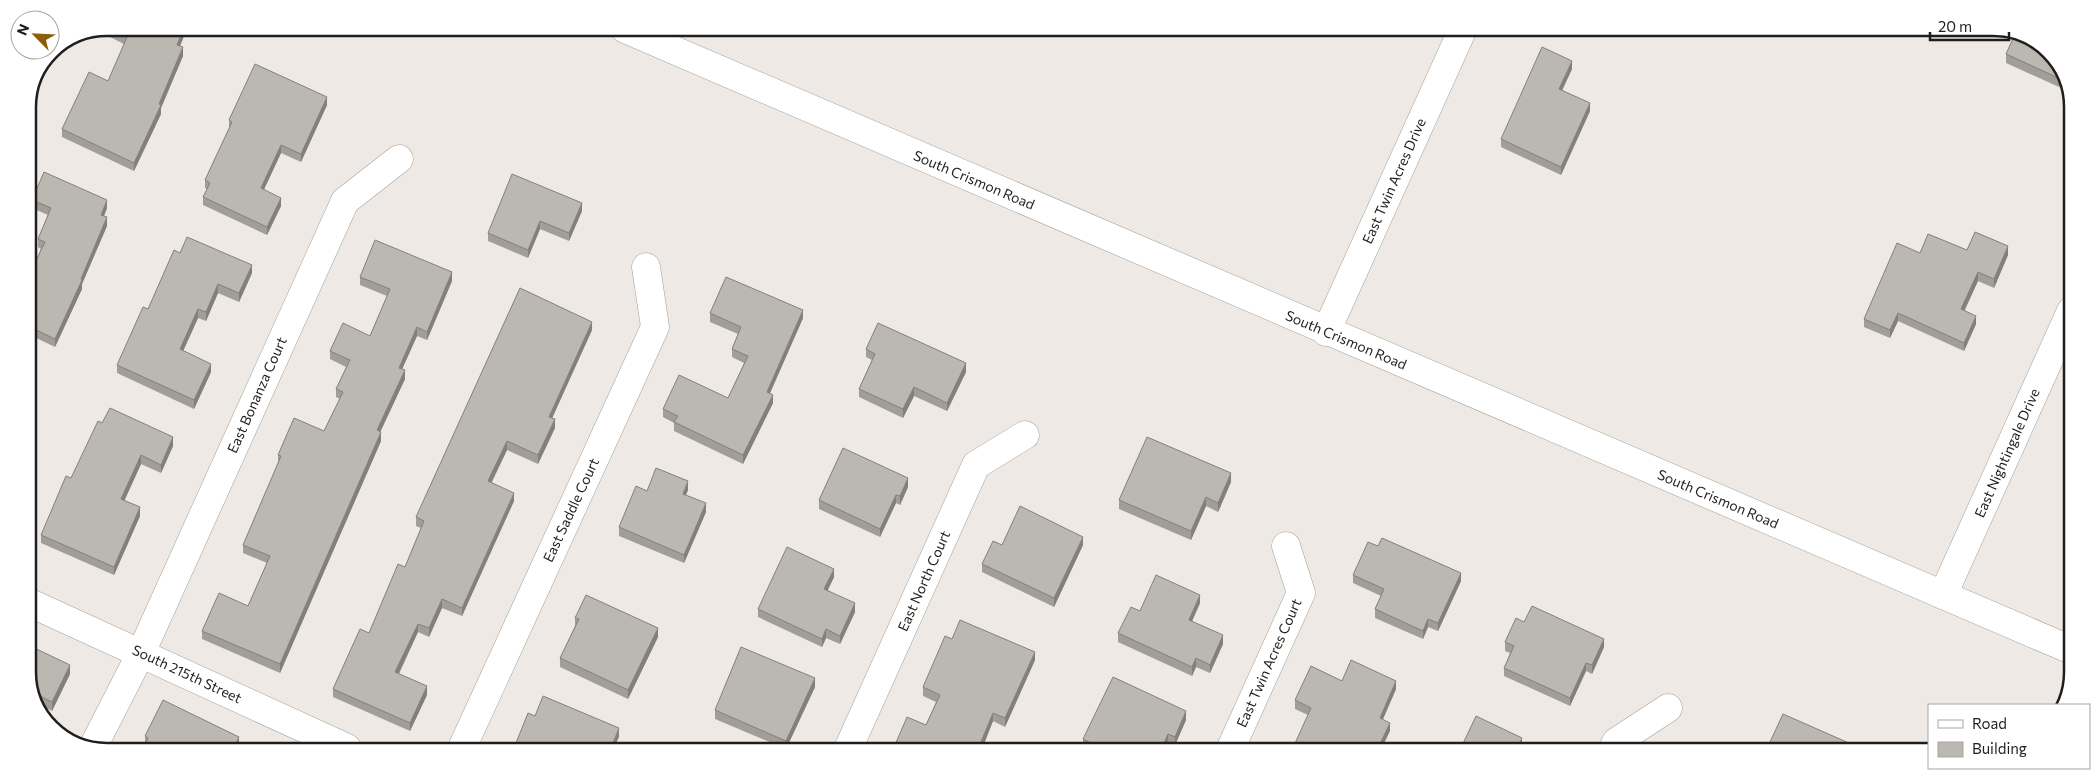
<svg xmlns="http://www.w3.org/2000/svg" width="2100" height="779" font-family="Commissioner,sans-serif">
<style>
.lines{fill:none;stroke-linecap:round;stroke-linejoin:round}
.minor-casing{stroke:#a5a19b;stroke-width:29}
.minor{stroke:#fff;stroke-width:28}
.wall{fill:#a19d98}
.shaded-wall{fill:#83807c}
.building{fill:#bbb7b1;stroke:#83807c}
.labels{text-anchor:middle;stroke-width:4.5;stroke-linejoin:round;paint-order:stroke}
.street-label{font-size:14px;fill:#201e1c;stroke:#fff}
.rim{fill:none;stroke:#201e1c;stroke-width:2.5}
</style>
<rect width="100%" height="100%" fill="#eee9e4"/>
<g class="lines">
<defs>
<g id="minor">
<polyline points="625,29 2069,649"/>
<polyline points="1326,332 1462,31"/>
<polyline points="1943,595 2071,311"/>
<polyline points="28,602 347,748"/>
<polyline points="93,747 141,653 345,201 399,159"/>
<polyline points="462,748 655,327 646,267"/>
<polyline points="848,749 976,465 1025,435"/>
<polyline points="1230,750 1301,593 1286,546"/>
<polyline points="1612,751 1616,742 1668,708"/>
</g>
</defs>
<use href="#minor" class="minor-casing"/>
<use href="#minor" class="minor"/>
</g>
<g class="wall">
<polygon points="108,28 184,36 180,46 183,56 161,108 161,114 134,171 62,137 62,129 108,81 124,44 108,36"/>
<polygon points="2006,54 2056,59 2068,91 2006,63"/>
<polygon points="1572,69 1562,90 1590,111 1561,175 1501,147 1501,139"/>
<polygon points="327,105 301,162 281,153 264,189 281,206 267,235 203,205 203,197 207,189 205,188 205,180 229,129 229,120"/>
<polygon points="32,200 107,208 104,216 107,226 82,284 82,289 55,347 28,334 28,277 41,249 38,247 38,239 48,215 32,208"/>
<polygon points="582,211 569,241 540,229 528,258 488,241 488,233"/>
<polygon points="1967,250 2008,255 1994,288 1978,281 1965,310 1976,324 1964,351 1898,321 1890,338 1864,327 1864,319 1920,253"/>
<polygon points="180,253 252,273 239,302 218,293 206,321 198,318 183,351 211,372 194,409 117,373 117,365"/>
<polygon points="360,277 452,281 427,340 417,336 402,369 405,379 380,432 381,441 280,673 202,639 202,631 248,606 267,563 243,553 243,545 278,464 278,455 324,431 340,399 336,397 336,389 346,367 330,359 330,351 370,336 387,296 360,285"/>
<polygon points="710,313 803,318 770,393 773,403 743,464 674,431 674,423 663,417 663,409 728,398 744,363 732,357 732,349 738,334 710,322"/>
<polygon points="592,330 552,418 555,428 538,464 507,450 492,482 514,501 462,616 442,608 429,637 418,632 399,674 427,695 410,731 333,697 333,689 369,633 405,567 421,528 416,526 416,517"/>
<polygon points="866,349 966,372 947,411 914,396 903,418 859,397 859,389 872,360 866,357"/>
<polygon points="102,423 173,446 161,473 141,464 124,501 140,516 114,575 41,543 41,535"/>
<polygon points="1231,482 1218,512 1206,506 1191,540 1119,509 1119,500"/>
<polygon points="908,487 900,505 896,503 880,537 819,509 819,500"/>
<polygon points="688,490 686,495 706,512 684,563 619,536 619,527 647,491"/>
<polygon points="1002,545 1083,545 1054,607 982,572 982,564"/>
<polygon points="1353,575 1461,581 1438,631 1428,627 1423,639 1375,618 1375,609 1381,596 1353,583"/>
<polygon points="834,577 828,590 855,612 840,644 826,638 822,647 758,617 758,609"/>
<polygon points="1200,603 1192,621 1223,644 1210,673 1196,667 1192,676 1118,642 1118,633 1140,611"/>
<polygon points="575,618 658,637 628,699 560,667 560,658 575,626"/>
<polygon points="1524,622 1604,647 1592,674 1586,671 1570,706 1504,676 1504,668 1510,653 1505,651 1505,642"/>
<polygon points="952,639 1035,660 1005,727 993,721 982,749 895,749 895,745 926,725 936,702 923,696 923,687"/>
<polygon points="70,674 52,711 38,704 28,678"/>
<polygon points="1342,681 1396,689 1383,719 1390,731 1308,715 1295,709 1295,700"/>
<polygon points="815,687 786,749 715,719 715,710"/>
<polygon points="1186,720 1175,745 1168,742 1165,750 1087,749 1083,748 1083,739"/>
<polygon points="145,736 239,745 145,744"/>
<polygon points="1770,742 1867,751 1771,751"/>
</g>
<g class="shaded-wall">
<polygon points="184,28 184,36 177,53 177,45"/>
<polygon points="183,47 183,56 161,108 161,114 134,171 134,163"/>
<polygon points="1572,61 1572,69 1559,97 1559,89"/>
<polygon points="327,97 327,105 301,162 301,154"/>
<polygon points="1590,103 1590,111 1561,175 1561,167"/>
<polygon points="281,145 281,153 261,196 261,188"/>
<polygon points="281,198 281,206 267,235 267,227"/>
<polygon points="107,200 107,208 101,223 101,215"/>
<polygon points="582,203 582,211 569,241 569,233"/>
<polygon points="107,217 107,226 82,284 82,289 55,347 55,339"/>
<polygon points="540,221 540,229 528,258 528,250"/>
<polygon points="2008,246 2008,255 1994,288 1994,279"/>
<polygon points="252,265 252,273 239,302 239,293"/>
<polygon points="452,272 452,281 427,340 427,332"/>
<polygon points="1978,272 1978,281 1961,317 1961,309"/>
<polygon points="218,284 218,293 206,321 206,312"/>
<polygon points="198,309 198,318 180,358 180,349"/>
<polygon points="803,310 803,318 767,400 767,392"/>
<polygon points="1898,313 1898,321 1890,338 1890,330"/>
<polygon points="1976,316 1976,324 1964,351 1964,343"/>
<polygon points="592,322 592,330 549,425 549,417"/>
<polygon points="417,327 417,336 399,376 399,368"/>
<polygon points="966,363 966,372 947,411 947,403"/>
<polygon points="211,364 211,372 194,409 194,400"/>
<polygon points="405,370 405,379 377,439 377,430"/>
<polygon points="29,375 29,383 28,386 28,378"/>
<polygon points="914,387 914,396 903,418 903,409"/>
<polygon points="773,395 773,403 743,464 743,455"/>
<polygon points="555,419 555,428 538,464 538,455"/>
<polygon points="381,432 381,441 280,673 280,664"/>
<polygon points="173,437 173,446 161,473 161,465"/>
<polygon points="507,441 507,450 488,489 488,481"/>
<polygon points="141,455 141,464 121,508 121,499"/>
<polygon points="1231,473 1231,482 1218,512 1218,503"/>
<polygon points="908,478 908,487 900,505 900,496"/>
<polygon points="688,481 688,490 683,502 683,494"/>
<polygon points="514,493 514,501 462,616 462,608"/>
<polygon points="896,495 896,503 880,537 880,529"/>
<polygon points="1206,497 1206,506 1191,540 1191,531"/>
<polygon points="706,503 706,512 684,563 684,555"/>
<polygon points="140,507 140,516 114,575 114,567"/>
<polygon points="1083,537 1083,545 1054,607 1054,598"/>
<polygon points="834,569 834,577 824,597 824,589"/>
<polygon points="1461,573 1461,581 1438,631 1438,623"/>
<polygon points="1200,595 1200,603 1189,628 1189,620"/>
<polygon points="442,599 442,608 429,637 429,628"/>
<polygon points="855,603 855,612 840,644 840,636"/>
<polygon points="1428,619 1428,627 1423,639 1423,631"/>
<polygon points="418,624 418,632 395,681 395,672"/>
<polygon points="658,628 658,637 628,699 628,690"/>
<polygon points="826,629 826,638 822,647 822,639"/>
<polygon points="1223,635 1223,644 1210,673 1210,665"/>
<polygon points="1604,639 1604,647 1592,674 1592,665"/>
<polygon points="1035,652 1035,660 1005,727 1005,718"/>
<polygon points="1196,658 1196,667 1192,676 1192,667"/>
<polygon points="1586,663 1586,671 1570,706 1570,698"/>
<polygon points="70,665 70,674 52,711 52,702"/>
<polygon points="815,678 815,687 786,749 786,741"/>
<polygon points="1396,681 1396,689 1380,726 1380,718"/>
<polygon points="427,686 427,695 410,731 410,723"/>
<polygon points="1186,711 1186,720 1175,745 1175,737"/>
<polygon points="993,713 993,721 982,749 978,749"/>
<polygon points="1390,723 1390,731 1381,750 1377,750"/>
<polygon points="619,728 619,737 614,748 611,748"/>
<polygon points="1168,734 1168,742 1165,750 1161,750"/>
<polygon points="239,737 239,745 238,748 234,748"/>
<polygon points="1522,738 1522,746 1520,750 1516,750"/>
</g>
<g class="building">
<polygon points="108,28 184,28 177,45 183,47 159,104 161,105 134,163 62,129 89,72 108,81 127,37"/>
<polygon points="2016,32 2019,32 2056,59 2065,81 2006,54"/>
<polygon points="1542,47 1572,61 1559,89 1590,103 1561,167 1501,139"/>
<polygon points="255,64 327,97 301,154 281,145 261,188 281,198 267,227 203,197 210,183 205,180 232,122 229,120"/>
<polygon points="44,172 107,200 101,215 107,217 81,279 82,280 55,339 28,326 28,277 45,242 38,239 51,208 32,200"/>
<polygon points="512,174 582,203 569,233 540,221 528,250 488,233"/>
<polygon points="1975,232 2008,246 1994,279 1978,272 1961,309 1976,316 1964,343 1898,313 1890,330 1864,319 1897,243 1920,253 1928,234 1967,250"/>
<polygon points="187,237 252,265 239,293 218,284 206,312 198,309 180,349 211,364 194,400 117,365 143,307 148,309 174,250 180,253"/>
<polygon points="375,240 452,272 427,332 417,327 399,368 405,370 377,430 381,432 280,664 202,631 219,593 248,606 270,556 243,545 281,456 278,455 294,418 324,431 343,392 336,389 350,360 330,351 343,323 370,336 390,289 360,277"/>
<polygon points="726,277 803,310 767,392 773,395 743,455 674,422 678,416 663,409 679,375 728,398 748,356 732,349 741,327 710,313"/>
<polygon points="520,288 592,322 549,417 555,419 538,455 507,441 488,481 514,493 462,608 442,599 429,628 418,624 395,672 427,686 410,723 333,689 360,629 369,633 398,564 405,567 424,521 416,517"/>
<polygon points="878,323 966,363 947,403 914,387 903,409 859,389 875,354 866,349"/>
<polygon points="110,408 173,437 161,465 141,455 121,499 140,507 114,567 41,535 66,476 71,478 98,421 102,423"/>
<polygon points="1147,437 1231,473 1218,503 1206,497 1191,531 1119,500"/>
<polygon points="843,448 908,478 900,496 896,495 880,529 819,500"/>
<polygon points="656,468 688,481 683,494 706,503 684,555 619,527 636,486 647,491"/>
<polygon points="1020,506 1083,537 1054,598 982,564 993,541 1002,545"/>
<polygon points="1382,538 1461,573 1438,623 1428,619 1423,631 1375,609 1384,589 1353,575 1368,542 1378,546"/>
<polygon points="787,547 834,569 824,589 855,603 840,636 826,629 822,639 758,609"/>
<polygon points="1156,575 1200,595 1189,620 1223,635 1210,665 1196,658 1192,667 1118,633 1131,607 1140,611"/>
<polygon points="586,595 658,628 628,690 560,658 579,619 575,618"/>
<polygon points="1532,606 1604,639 1592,665 1586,663 1570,698 1504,668 1514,646 1505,642 1516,618 1524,622"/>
<polygon points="960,620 1035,652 1005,718 993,713 978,749 899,749 900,747 895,745 907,717 926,725 940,695 923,687 945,636 952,639"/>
<polygon points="28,645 70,665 52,702 34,693 28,678"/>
<polygon points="741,647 815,678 786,741 715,710"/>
<polygon points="1351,660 1396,681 1380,718 1390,723 1377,750 1292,750 1311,708 1295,700 1311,666 1342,681"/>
<polygon points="1113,677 1186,711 1175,737 1168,734 1161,750 1104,750 1083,739"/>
<polygon points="543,696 619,728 611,748 514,748 528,713 535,716"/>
<polygon points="163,700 239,737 234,748 144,747 148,738 145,736"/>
<polygon points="1783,714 1867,751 1776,751 1779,746 1770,742"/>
<polygon points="1476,716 1522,738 1516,750 1460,750"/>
</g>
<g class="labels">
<g class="street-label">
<text transform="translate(974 180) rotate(23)" y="5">South Crismon Road</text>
<text transform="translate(1394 181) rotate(-66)" y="5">East Twin Acres Drive</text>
<text transform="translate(1346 340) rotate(23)" y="5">South Crismon Road</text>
<text transform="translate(257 395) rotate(-66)" y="5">East Bonanza Court</text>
<text transform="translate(2007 453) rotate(-66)" y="5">East Nightingale Drive</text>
<text transform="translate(1718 499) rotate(23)" y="5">South Crismon Road</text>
<text transform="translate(571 510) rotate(-65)" y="5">East Saddle Court</text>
<text transform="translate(924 581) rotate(-66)" y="5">East North Court</text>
<text transform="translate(1269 663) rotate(-66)" y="5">East Twin Acres Court</text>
<text transform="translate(187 674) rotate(25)" y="5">South 215th Street</text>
</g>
</g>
<path d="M0 0H2100V779H0ZM107 36H1993A71 71 0 0 1 2064 107V672A71 71 0 0 1 1993 743H107A71 71 0 0 1 36 672V107A71 71 0 0 1 107 36Z" fill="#fff" fill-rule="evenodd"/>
<path class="rim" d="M107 36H1993A71 71 0 0 1 2064 107V672A71 71 0 0 1 1993 743H107A71 71 0 0 1 36 672V107A71 71 0 0 1 107 36Z"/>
<rect x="1928" y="704" width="162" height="65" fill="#ffffff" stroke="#a6a5a4"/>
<rect x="1938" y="720" width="25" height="8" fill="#ffffff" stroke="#a6a5a4"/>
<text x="1972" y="729" font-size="15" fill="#201e1c">Road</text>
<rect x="1938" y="742" width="25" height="15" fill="#bbb7b1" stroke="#a6a5a4"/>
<text x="1972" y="754" font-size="15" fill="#201e1c">Building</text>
<g transform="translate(35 35) rotate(294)"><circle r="24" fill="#ffffff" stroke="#a6a5a4"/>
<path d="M0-4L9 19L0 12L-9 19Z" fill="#8d5d07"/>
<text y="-8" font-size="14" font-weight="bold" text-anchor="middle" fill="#201e1c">N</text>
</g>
<path d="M1930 32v8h79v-8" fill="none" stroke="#201e1c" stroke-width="2.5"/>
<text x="1938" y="32" font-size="15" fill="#201e1c" stroke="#ffffff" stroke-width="4" paint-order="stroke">20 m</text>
</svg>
